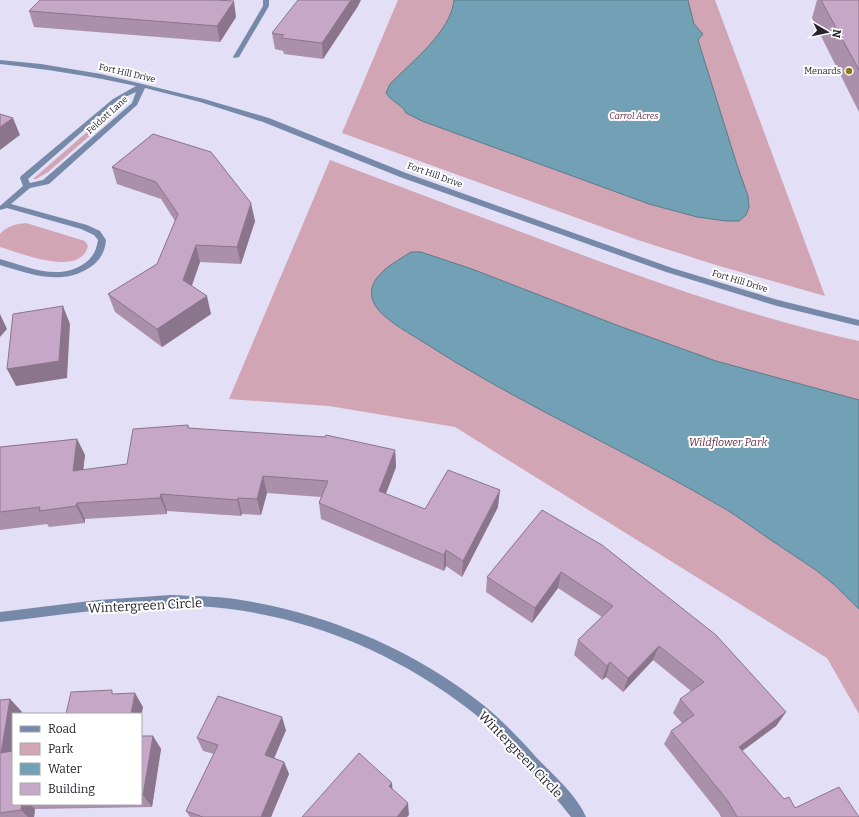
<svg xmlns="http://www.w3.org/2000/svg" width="859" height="817" font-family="Bitter,serif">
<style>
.green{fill:#d1a5b3}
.water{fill:#72a0b4;stroke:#5b7b8b}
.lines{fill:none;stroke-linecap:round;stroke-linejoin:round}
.minor{fill:#7689a9;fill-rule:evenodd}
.wall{fill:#ab90ac}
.shaded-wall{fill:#8b758c}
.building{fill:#c7a7c8;stroke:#8b758c}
.poi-dot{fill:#8e781d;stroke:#fff;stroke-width:1.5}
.labels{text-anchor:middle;stroke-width:4;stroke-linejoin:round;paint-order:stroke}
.far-poi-label{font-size:9px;fill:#25242c;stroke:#fff;text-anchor:end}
.far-street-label{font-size:9px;fill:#25242c;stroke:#fff}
.far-park-label{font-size:9px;font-style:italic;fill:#6c3148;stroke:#fff}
.park-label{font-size:11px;font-style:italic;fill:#6c3148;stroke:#fff}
.near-street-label{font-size:13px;fill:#25242c;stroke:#fff}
</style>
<rect width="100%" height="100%" fill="#e2dff6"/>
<g class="green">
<polygon points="398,0 715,0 825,296 716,265 638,240 342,133"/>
<polygon points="95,125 101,126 48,172 36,179 33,179"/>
<path d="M 330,160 C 401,187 473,214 545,241 C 648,280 751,317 859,341 L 859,714 L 827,658 L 455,427 L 329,406 L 229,399 Z"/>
<path d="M 26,223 L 85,241 L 88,246 C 80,278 21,253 0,247 L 0,234 C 7,226 16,224 26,223 Z"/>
</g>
<g class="water">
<path d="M 454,0 L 688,0 L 694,24 L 703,34 L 698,40 L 737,165 L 748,196 L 749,207 L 746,215 L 739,221 L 726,221 L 697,217 L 649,204 L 422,121 L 406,113 L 403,108 L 390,98 L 386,93 L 390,84 C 411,62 451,32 454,0 Z"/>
<path d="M 411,252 L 421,252 L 472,269 L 619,326 L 716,361 L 859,400 L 859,609 C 848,599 838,587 826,578 C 813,567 797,558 783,548 C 764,536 746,522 727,510 C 626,450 518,404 420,340 C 406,331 379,317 373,301 C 364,277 396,262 411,252 Z"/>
</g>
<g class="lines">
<g class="minor">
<polygon points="263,0 269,0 269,6 239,57 234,58 233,57 263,6"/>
<path d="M 0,60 L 41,64 L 101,74 L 204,99 L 269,118 L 406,173 L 672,268 L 778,300 L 859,320 L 859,326 L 777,306 L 666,272 L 400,177 L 263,122 L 200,102 L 145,88 L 137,105 L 49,184 L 30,188 L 11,204 L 87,225 L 100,231 L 106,240 C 105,252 100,261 89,268 C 61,286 30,274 0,265 L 0,259 C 26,266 56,281 82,265 C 92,259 96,252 98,240 L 94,235 L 81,229 L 7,208 L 0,210 L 0,206 L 23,186 L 20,178 L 21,176 L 113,99 L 136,86 C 91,76 46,69 0,64 ZM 136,92 L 132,103 L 43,180 L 30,183 L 28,179 L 117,101 Z"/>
<path d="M 171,595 C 192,596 214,596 235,599 C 323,612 412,648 482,704 C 502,720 519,738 536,757 C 552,774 577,795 586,817 L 571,817 C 557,799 542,782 526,766 C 509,747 492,727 471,711 C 393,650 296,611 196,606 C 130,603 65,615 0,622 L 0,612 L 98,600 Z"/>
</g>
</g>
<g class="wall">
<polygon points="817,0 859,0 859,112 812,18"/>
<polygon points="358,6 323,59 284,54 283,51 275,49 272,33"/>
<polygon points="29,11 236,17 220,42 34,27"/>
<polygon points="153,134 255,221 241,264 200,262 192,286 211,314 162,347 115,312 108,294 157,264 175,221 161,199 117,184 112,167"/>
<polygon points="188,425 189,428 395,450 396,467 386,494 425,509 498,507 462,577 446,566 444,571 321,519 319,503 321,497 267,493 261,515 242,514 241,516 167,511 167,514 85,519 85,523 49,527 47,524 0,530 0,447 77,439 85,455 83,470 127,464"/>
<polygon points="542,510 786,712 776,726 742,751 784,799 795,808 859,817 721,817 719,813 664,744 671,731 682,723 673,713 680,699 691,691 653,660 623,692 606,677 602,680 574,655 578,640 602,617 558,588 532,623 486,592 487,577"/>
<polygon points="10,699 22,712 21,714 13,714 13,804 141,804 141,736 153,736 161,749 152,807 35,809 34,817 0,817 0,700"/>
<polygon points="286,730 274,758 284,762 289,774 271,817 190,817 186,811 214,754 203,751 197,738"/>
</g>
<g class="shaded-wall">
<polygon points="351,0 361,0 358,6 323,59 322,43"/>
<polygon points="234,1 236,17 220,42 217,26"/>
<polygon points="13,118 20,135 0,150 0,127"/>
<polygon points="251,203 255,221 241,264 237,247"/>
<polygon points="196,245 200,262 187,298 183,280"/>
<polygon points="207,296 211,314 162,347 157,329"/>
<polygon points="63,306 70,324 67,378 16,386 7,369"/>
<polygon points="0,314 7,329 0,337"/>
<polygon points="77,439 85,455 81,488 73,471"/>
<polygon points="395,450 396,467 380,508 379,491"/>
<polygon points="263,476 267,493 261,515 257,499"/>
<polygon points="500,490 498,507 462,577 463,561"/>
<polygon points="161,494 167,511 167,514 160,498"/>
<polygon points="238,498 242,514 241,516 237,500"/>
<polygon points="77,503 85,519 85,523 76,506"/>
<polygon points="446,550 446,566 444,571 444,555"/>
<polygon points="561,572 558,588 532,623 535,608"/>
<polygon points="659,646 653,660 623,692 628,678"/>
<polygon points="610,662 606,677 602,680 607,666"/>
<polygon points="135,693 143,707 141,718 141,714 131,714"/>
<polygon points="10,699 22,712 21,714 13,714 13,765 1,753"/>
<polygon points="786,712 776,726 730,760 739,747"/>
<polygon points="282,717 286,730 270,768 265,755"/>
<polygon points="153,736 161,749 152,807 143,795"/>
<polygon points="284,762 289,774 271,817 261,817"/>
<polygon points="392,783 393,795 389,786"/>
<polygon points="408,803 409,815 407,817 397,817"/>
<polygon points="22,804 29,804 35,809 34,817 28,817 21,810"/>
</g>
<g class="building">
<polygon points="40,0 214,0 234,1 217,26 29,11"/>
<polygon points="298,0 351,0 322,43 281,38 284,35 272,33"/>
<polygon points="821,0 859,0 859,70"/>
<polygon points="0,114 13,118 0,127"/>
<polygon points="153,134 211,152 251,203 237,247 196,245 183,280 207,296 157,329 108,294 157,264 178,214 156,182 112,167"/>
<polygon points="63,306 59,361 7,369 13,314"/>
<polygon points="188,425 188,428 325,437 326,435 395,450 379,491 425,509 448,470 500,490 463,561 446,550 444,555 319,503 328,481 263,476 257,499 238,498 237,500 161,494 160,498 77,503 76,506 39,511 40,507 0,512 0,447 77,439 73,471 127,464 133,429"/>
<polygon points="542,510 602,545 716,635 786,712 739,747 784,799 789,797 795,808 839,787 859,817 737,817 728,801 671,731 694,715 680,699 704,682 659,646 628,678 610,662 607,666 578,640 613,606 561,572 535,608 487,577"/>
<polygon points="112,690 112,694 135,693 131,714 66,714 71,692"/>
<polygon points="218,696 282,717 265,755 284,762 261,817 203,817 186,811 218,745 197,738"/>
<polygon points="10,699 1,753 13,751 13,804 22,804 21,810 0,813 0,700"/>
<polygon points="141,736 153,736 143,795 141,795"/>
<polygon points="359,753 392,783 389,786 408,803 397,817 302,817"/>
</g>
<circle class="poi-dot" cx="849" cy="71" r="4"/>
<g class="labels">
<g class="far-poi-label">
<text x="841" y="74">Menards</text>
</g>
<g class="far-street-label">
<text transform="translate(127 73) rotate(13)" y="3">Fort Hill Drive</text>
<text transform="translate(107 115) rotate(-42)" y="3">Feldott Lane</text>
<text transform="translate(435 175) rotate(20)" y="3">Fort Hill Drive</text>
<text transform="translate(740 281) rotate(17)" y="3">Fort Hill Drive</text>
</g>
<g class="far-park-label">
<text x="634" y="119">Carrol Acres</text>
</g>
<g class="park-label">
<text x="728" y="446">Wildflower Park</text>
</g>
<g class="near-street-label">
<text transform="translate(145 605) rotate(-3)" y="5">Wintergreen Circle</text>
<text transform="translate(521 754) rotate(46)" y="5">Wintergreen Circle</text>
</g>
</g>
<rect x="12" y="713" width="130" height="92" fill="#ffffff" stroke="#a8a7ab"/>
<rect x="20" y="726" width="20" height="6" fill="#7689a9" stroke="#a8a7ab"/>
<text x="48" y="733" font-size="12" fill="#25242c">Road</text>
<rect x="20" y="743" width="20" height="12" fill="#d1a5b3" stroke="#a8a7ab"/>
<text x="48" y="753" font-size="12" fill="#25242c">Park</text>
<rect x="20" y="763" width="20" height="12" fill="#72a0b4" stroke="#a8a7ab"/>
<text x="48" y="773" font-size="12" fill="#25242c">Water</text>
<rect x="20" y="783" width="20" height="12" fill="#c7a7c8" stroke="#a8a7ab"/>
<text x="48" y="793" font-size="12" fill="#25242c">Building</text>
<g transform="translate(827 32) rotate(99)" stroke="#ffffff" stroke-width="3" paint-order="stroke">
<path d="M0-3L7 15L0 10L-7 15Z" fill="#25242c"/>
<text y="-6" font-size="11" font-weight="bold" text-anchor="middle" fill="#25242c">N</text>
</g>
</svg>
